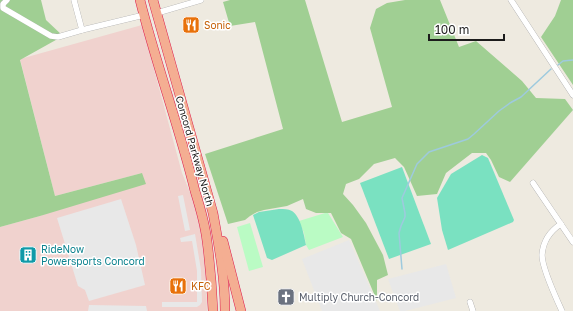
<svg xmlns="http://www.w3.org/2000/svg" width="573" height="311" font-family="'Golos Text',sans-serif">
<style>
.commercial{fill:#f0d2ce}
.forest{fill:#a0cf93}
.park{fill:#bafbc4}
.pitch{fill:#7ae1c1}
.parking{fill:#e8e8e8}
.lines{fill:none;stroke-linecap:round;stroke-linejoin:round}
.stream{stroke:#9ecade;stroke-width:1.5}
.minor-casing{stroke:#a3a3a3;stroke-width:6}
.trunk-casing{stroke:#dd1c4f;stroke-width:10}
.minor{stroke:#fff;stroke-width:5.5}
.trunk{stroke:#f4ae92;stroke-width:9}
.labels{text-anchor:middle;stroke-width:3;stroke-linejoin:round;paint-order:stroke}
.food-label{font-size:10px;fill:#c56008;stroke:#fff;text-anchor:start}
.street-label{font-size:10px;fill:#1c1c1c;stroke:#fff}
.culture-label{font-size:10px;fill:#0d838f;stroke:#fff;text-anchor:start}
.worship-label{font-size:10px;fill:#5b616d;stroke:#fff;text-anchor:start}
</style>
<rect width="100%" height="100%" fill="#eeeae0"/>
<polygon class="commercial" points="142,25 182,173 194,202 201,232 206,278 207,311 0,311 0,227 40,216 142,173 55,196 20,59"/>
<g class="forest">
<polygon points="0,0 41,0 46,20 63,36 20,60 55,196 142,173 146,184 40,216 0,227"/>
<polygon points="230,0 305,0 342,122 392,107 370,28 376,9 387,3 405,0 440,0 459,47 476,41 522,81 536,98 565,99 573,110 510,182 499,177 491,160 486,153 472,153 446,173 437,194 417,196 404,167 395,158 374,164 359,179 346,184 343,194 353,205 366,223 383,255 388,275 377,280 377,301 351,239 341,233 331,213 316,213 306,209 303,199 287,206 264,210 257,212 250,216 245,220 228,224 205,154 283,129 255,22 230,26 223,2"/>
<polygon points="561,0 573,0 573,85 541,37 555,16"/>
</g>
<g class="park">
<polygon points="325,213 328,213 343,237 309,250 306,245 304,233 299,221"/>
<polygon points="250,223 263,267 249,271 237,227"/>
</g>
<g class="pitch">
<polygon points="482,155 488,158 514,220 513,222 448,250 442,230 437,198 451,174"/>
<polygon points="402,167 431,244 389,259 360,183"/>
<path d="M 279,209 C 284,209 288,209 292,211 C 301,217 304,235 306,245 L 272,260 L 267,258 L 253,215 L 259,212 Z"/>
</g>
<g class="parking">
<polygon points="183,195 190,230 185,231 178,196"/>
<polygon points="121,199 136,245 145,285 89,301 85,290 78,286 57,218"/>
<polygon points="195,234 201,270 202,302 200,305 197,307 162,307 162,302 197,302 197,271 192,241 181,242 180,238"/>
<polygon points="349,240 380,311 322,311 302,259"/>
<polygon points="446,264 456,298 405,311 400,311 388,279"/>
<polygon points="89,305 146,306 147,311 88,311"/>
</g>
<g class="lines">
<g class="stream">
<polyline points="558,65 563,61 573,60"/>
<polyline points="402,269 399,233 401,226 405,217 405,213 402,198 417,164 429,152 468,139 474,134 499,111 510,103 521,97 551,69"/>
</g>
<defs>
<g id="minor">
<polyline points="7,0 3,4 3,8 51,36 58,37 82,30 144,15"/>
<polyline points="74,0 82,30"/>
<polyline points="511,0 573,95"/>
<polyline points="157,13 201,0"/>
<polyline points="533,183 573,242"/>
<path d="M 561,224 C 550,231 543,242 542,255 C 542,268 556,298 562,311"/>
<polyline points="470,302 473,311"/>
</g>
<g id="trunk">
<path d="M 140,0 C 156,64 179,126 195,191 C 200,207 205,224 207,241 C 210,264 212,288 213,311"/>
<path d="M 153,0 L 213,213 C 219,246 225,278 225,311"/>
<polyline points="223,241 241,311"/>
</g>
</defs>
<use href="#minor" class="minor-casing"/>
<use href="#trunk" class="trunk-casing"/>
<use href="#minor" class="minor"/>
<use href="#trunk" class="trunk"/>
</g>
<defs>
<symbol id="restaurant-square" viewBox="-11 -11 22 22"><rect x="-9" y="-9" width="18" height="18" rx="4" fill="#e8710a" stroke="#fff"/><path d="M-5-6h1v4h1v-4h1v4h1v-4h1v5L-1.5 .5V6h-2V.5L-5-1ZM5-6V6H3V1.5H1.5Q1.5-4 5-6Z" fill="#fff"/></symbol>
<symbol id="building-square" viewBox="-11 -11 22 22"><rect x="-9" y="-9" width="18" height="18" rx="4" fill="#0f9aa8" stroke="#fff"/><path d="M-4-6H4V6H1V3H-1V6H-4ZM-2.5-4.3h1.7v1.8h-1.7ZM.8-4.3h1.7v1.8H.8ZM-2.5-1h1.7V.8h-1.7ZM.8-1h1.7V.8H.8Z" fill="#fff"/></symbol>
<symbol id="church-square" viewBox="-11 -11 22 22"><rect x="-9" y="-9" width="18" height="18" rx="4" fill="#6b7280" stroke="#fff"/><path d="M-1.2-6h2.4v3.5h3.3v2.4h-3.3V6h-2.4V-.1h-3.3v-2.4h3.3Z" fill="#fff"/></symbol>
</defs>
<g fill-rule="evenodd">
<use href="#restaurant-square" x="181" y="15" width="20" height="20"/>
<use href="#building-square" x="18" y="245" width="20" height="20"/>
<use href="#restaurant-square" x="168" y="276" width="20" height="20"/>
<use href="#church-square" x="276" y="287" width="20" height="20"/>
</g>
<g class="labels">
<g class="food-label">
<text x="204" y="29">Sonic</text>
<text x="191" y="290">KFC</text>
</g>
<g class="street-label">
<text transform="translate(195 151) rotate(74)" y="4">Concord Parkway North</text>
</g>
<g class="culture-label">
<text x="41" y="253">RideNow<tspan x="41" dy="12">Powersports Concord</tspan></text>
</g>
<g class="worship-label">
<text x="299" y="301">Multiply Church-Concord</text>
</g>
</g>
<path d="M429 34v6h75v-6" fill="none" stroke="#1c1c1c" stroke-width="2"/>
<text x="435" y="34" font-size="12" fill="#1c1c1c" stroke="#ffffff" stroke-width="3" paint-order="stroke">100 m</text>
</svg>
